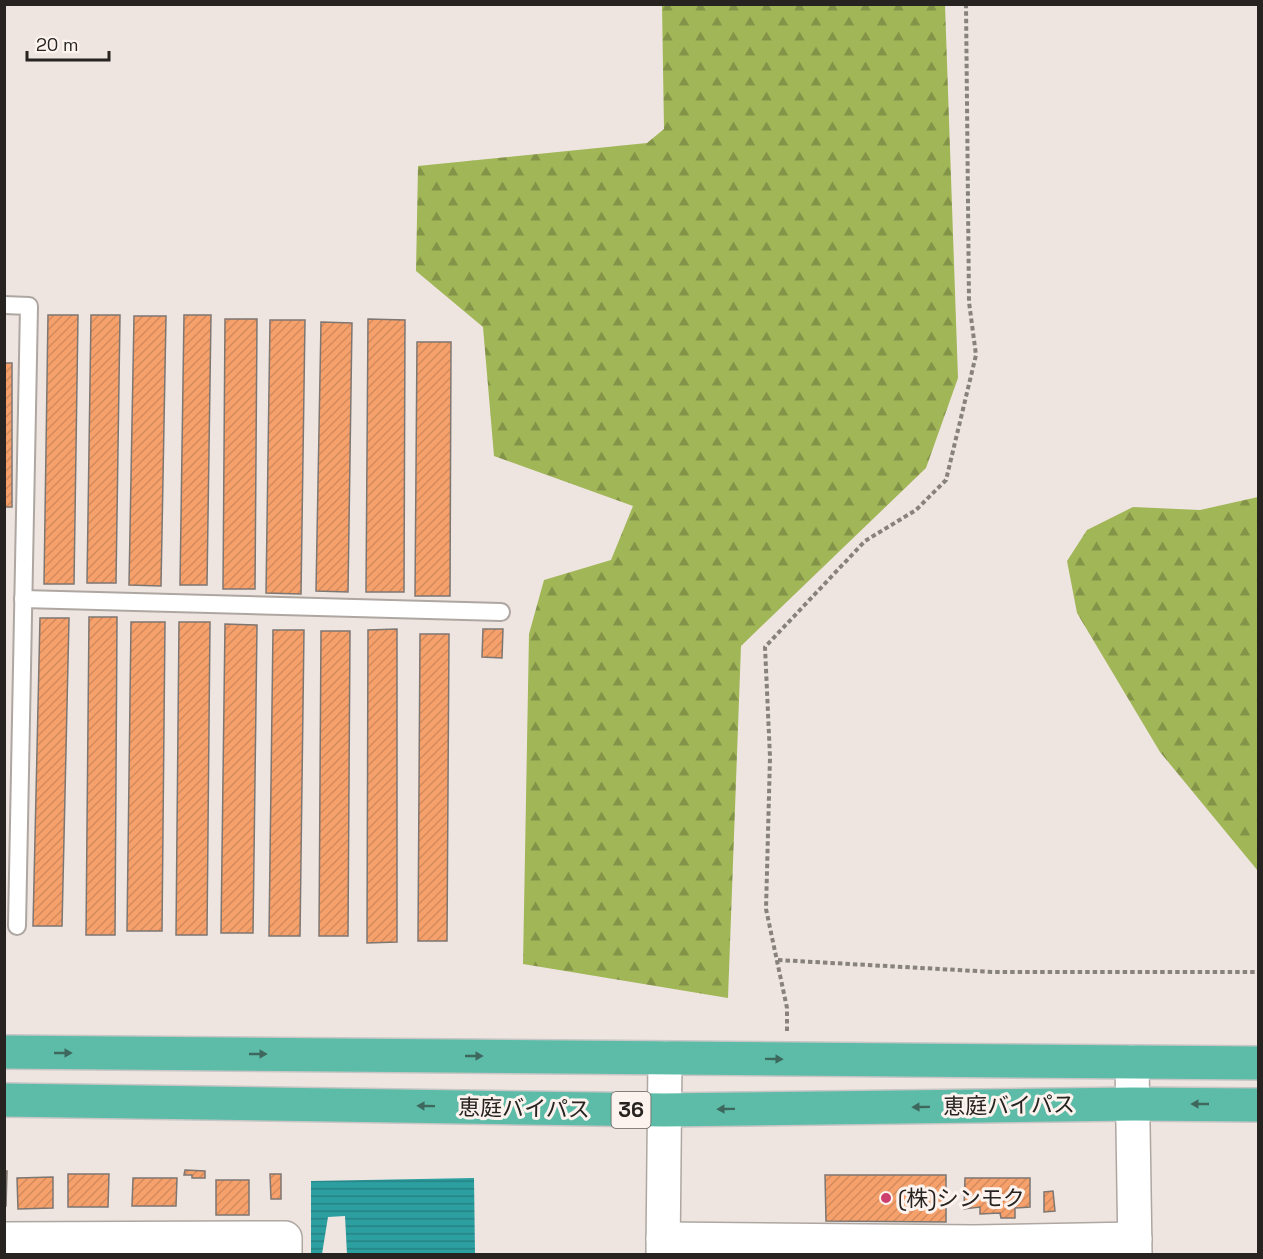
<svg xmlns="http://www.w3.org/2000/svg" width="1263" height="1259" font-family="'Space Grotesk','Noto Sans JP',sans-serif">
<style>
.forest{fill:url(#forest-firs)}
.water{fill:url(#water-rules)}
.building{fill:url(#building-hatch);stroke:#7e7671;stroke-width:1.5}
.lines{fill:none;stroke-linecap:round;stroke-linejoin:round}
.service-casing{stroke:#aea6a1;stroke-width:20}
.minor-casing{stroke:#aea6a1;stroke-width:36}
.trunk-casing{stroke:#c7c6c5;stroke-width:36}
.path{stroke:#88827f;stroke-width:4;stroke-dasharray:4.5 3;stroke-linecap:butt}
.service{stroke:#fff;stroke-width:16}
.minor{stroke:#fff;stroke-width:33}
.trunk{stroke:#5cbca8;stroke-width:33}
.oneway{fill:#3e685e}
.poi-dot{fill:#cc3f6f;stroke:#fcf3ee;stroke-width:2}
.labels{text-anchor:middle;stroke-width:6;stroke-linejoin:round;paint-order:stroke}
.shield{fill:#fcf3ee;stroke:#66615e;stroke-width:1.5}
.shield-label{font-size:21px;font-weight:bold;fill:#262321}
.street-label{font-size:22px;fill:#262321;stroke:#fcf3ee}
.poi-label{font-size:22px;fill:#262321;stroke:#fcf3ee;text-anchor:start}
</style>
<defs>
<pattern id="forest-firs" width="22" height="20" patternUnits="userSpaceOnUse" patternTransform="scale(1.5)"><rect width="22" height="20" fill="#a1b657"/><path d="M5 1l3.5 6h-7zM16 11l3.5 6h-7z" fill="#839448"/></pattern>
<pattern id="water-rules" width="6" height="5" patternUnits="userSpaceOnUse" patternTransform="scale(1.5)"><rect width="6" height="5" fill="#2c9fa1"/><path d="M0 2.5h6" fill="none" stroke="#258183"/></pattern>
<pattern id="building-hatch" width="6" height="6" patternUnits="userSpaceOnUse" patternTransform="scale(1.5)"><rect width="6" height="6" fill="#f6a16b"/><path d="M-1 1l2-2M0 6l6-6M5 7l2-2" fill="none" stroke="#d38a5c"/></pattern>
</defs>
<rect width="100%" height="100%" fill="#eee5e0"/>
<g class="forest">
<polygon points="662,5 945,5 958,378 926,468 741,646 728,998 523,964 529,634 544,580 611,560 633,506 494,456 483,327 416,271 418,166 647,143 664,129"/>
<polygon points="1258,497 1258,871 1160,752 1077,613 1067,561 1087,530 1133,507 1200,510"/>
</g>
<polygon class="water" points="474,1178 475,1254 347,1254 345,1216 328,1217 322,1254 311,1254 311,1181"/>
<g class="building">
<polygon points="48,315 78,315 74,584 44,584"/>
<polygon points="91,315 120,315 116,583 87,583"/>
<polygon points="184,315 211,315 207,585 180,585"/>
<polygon points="134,316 166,316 161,586 129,585"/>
<polygon points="225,319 257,319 255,589 223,589"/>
<polygon points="368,319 405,320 404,592 366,592"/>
<polygon points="270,320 305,320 301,594 266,593"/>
<polygon points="321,322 352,323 348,592 316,591"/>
<polygon points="417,342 451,342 450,596 415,596"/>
<rect x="4" y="363" width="8" height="144"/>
<polygon points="89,617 117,617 115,935 86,935"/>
<polygon points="40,618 69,618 62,926 33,926"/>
<polygon points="131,622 165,622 162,931 127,931"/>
<polygon points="179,622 210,622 207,935 176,935"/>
<polygon points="225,624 257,625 253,933 221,933"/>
<polygon points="397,629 397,942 367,943 368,630"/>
<polygon points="483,629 503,629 502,658 482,657"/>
<polygon points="273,630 304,630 300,936 269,936"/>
<polygon points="321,631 350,631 348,936 319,936"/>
<polygon points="420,634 449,634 447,941 418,941"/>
<polygon points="185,1170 205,1171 205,1178 192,1178 192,1175 184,1175"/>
<polygon points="4,1171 7,1171 6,1206 4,1206"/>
<polygon points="68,1174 109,1174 108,1207 68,1207"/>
<polygon points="270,1174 281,1174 281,1199 271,1199"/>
<polygon points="825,1175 946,1175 946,1222 826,1221"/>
<polygon points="53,1177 53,1208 18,1209 17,1178"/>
<polygon points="133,1178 177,1178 176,1206 132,1206"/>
<polygon points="965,1178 1030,1178 1030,1207 1015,1208 1015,1218 1001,1218 1000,1213 980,1214 980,1207 964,1209"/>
<rect x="216" y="1180" width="33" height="35"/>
<polygon points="1053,1191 1055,1211 1044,1212 1044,1192"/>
</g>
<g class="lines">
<defs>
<g id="service">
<polyline points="4,305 29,306 17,926"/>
<polyline points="23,599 501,612"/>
</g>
<g id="minor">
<polyline points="1132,1062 1135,1254"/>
<polyline points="4,1239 285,1238 285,1254"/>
<polyline points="663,1239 974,1242 1135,1239"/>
<polyline points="663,1254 665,1058"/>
</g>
<g id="trunk">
<polyline points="4,1052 1258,1063"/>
<polyline points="4,1100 664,1110 1133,1104 1258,1105"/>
</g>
</defs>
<use href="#service" class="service-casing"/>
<use href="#minor" class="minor-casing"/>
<use href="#trunk" class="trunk-casing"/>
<g class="path">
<polyline points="778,960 994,972 1258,972"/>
<polyline points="787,1031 787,1008 766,909 770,757 765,647 865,541 916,510 946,480 976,355 969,302 966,4"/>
</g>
<use href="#service" class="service"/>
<use href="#minor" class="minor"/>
<use href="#trunk" class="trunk"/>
</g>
<defs><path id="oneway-solid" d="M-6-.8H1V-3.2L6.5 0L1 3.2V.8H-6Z" transform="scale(1.5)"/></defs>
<g class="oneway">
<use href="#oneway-solid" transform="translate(63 1053)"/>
<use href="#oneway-solid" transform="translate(258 1054)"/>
<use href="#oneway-solid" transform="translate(474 1056)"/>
<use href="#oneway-solid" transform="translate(774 1059) rotate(1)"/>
<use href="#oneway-solid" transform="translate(1200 1104) rotate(-180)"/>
<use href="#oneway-solid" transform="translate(426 1106) rotate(-179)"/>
<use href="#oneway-solid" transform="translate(921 1107) rotate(179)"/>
<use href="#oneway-solid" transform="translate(726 1109) rotate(179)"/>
</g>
<circle class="poi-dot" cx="886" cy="1198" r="6"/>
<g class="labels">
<rect class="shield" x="611.5" y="1092" width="39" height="36" rx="4.5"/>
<g class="shield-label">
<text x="631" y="1117">36</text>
</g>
<g class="street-label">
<text transform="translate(1009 1105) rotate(-1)" y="8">恵庭バイパス</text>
<text transform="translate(524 1108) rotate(1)" y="8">恵庭バイパス</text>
</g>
<g class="poi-label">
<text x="898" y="1206">(株)シンモク</text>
</g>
</g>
<rect width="1263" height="1259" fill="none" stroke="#262321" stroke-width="12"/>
<path d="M27 51v9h82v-9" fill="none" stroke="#262321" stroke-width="3"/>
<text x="36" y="51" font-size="18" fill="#262321" stroke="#fcf3ee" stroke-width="4.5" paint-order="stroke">20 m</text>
</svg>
